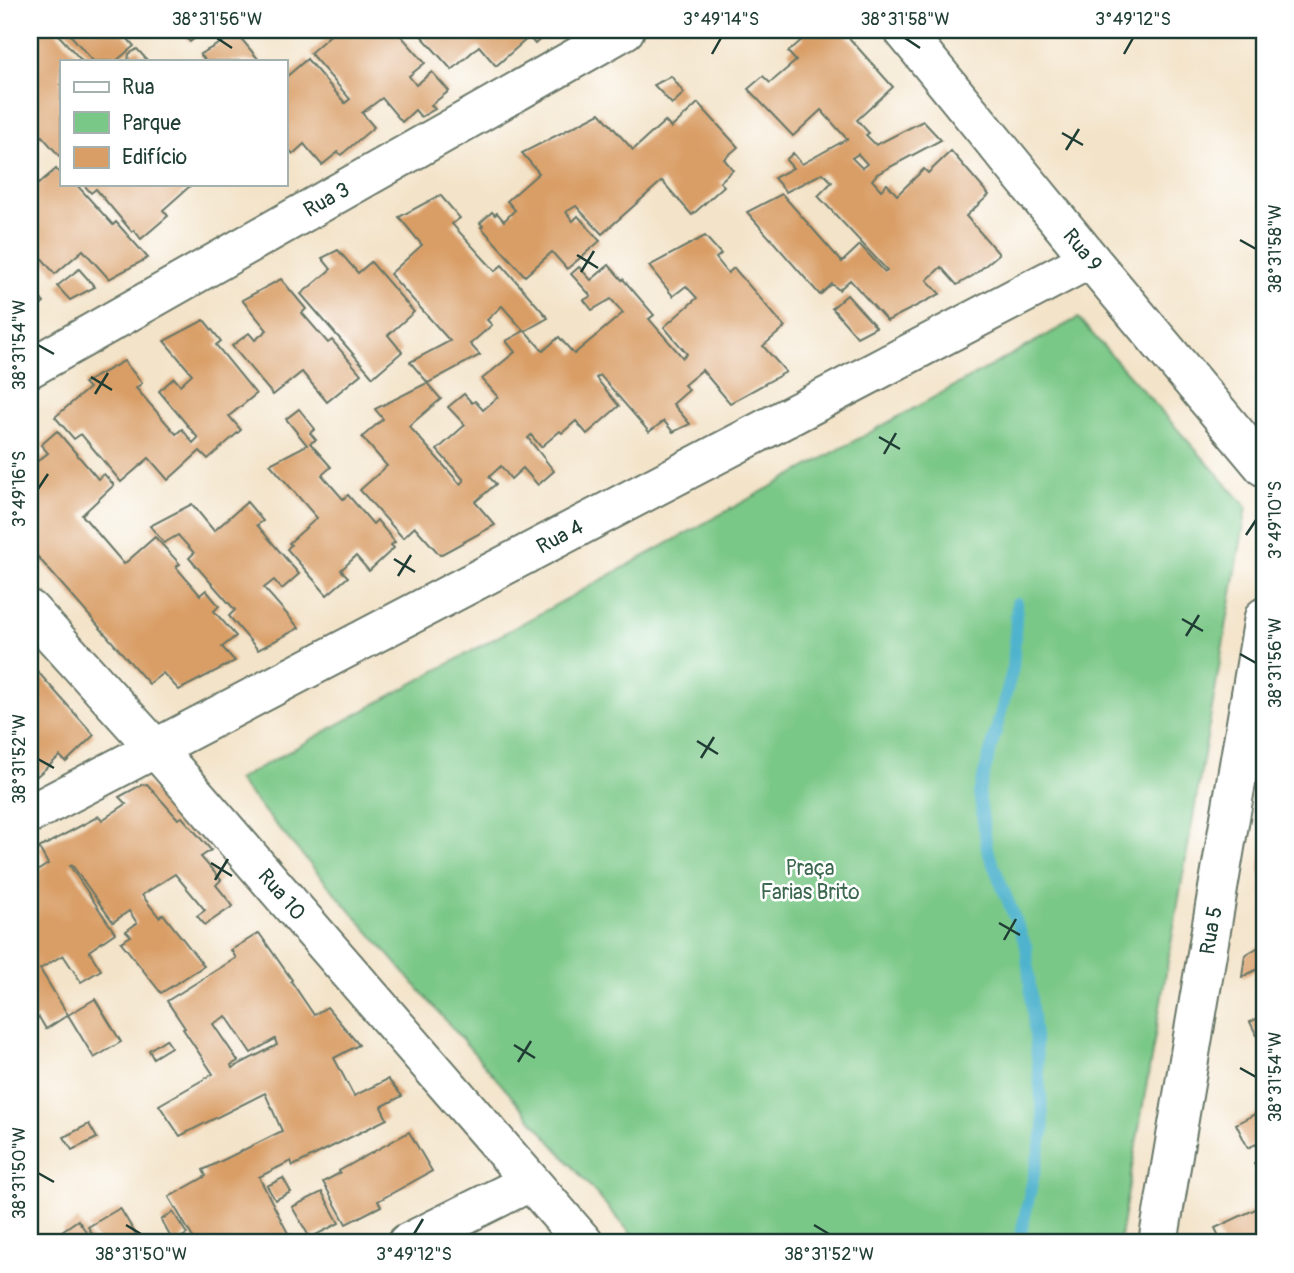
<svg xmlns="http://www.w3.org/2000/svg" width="1294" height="1273" font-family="Pangolin,sans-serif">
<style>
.green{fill:#7ac887;stroke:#4c825e;stroke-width:2}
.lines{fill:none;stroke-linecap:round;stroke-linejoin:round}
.stream{stroke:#4fb3ce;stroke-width:12}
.building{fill:#d99e66;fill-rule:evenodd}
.minor-casing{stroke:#697768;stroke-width:42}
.minor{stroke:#fff;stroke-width:38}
.ticks{fill:none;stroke:#1f3d34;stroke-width:2.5}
.labels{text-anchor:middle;stroke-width:5;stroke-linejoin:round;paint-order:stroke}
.street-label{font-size:21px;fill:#1f3d34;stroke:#fff}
.park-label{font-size:21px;fill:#3a674d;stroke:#fff}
.neatline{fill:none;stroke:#1f3d34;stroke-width:2.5}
.ticks-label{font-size:18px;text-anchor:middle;fill:#1f3d34}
</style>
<rect width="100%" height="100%" fill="#fff"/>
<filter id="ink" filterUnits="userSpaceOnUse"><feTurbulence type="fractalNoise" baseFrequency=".0143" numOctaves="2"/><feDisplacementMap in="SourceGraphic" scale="14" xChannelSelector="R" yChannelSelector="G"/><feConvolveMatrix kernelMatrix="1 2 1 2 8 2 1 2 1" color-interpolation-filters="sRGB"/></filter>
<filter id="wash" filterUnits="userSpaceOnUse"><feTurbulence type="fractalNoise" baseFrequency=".00686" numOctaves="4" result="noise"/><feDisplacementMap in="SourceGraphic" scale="28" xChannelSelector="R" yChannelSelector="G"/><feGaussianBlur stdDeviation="1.57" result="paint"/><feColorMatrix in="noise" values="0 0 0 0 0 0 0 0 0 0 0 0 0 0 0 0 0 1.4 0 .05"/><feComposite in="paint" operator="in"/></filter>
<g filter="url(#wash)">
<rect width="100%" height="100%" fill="#f3e3c8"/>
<polygon class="green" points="1078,318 1247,507 1119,1243 639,1243 237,780"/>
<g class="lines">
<polyline class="stream" points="1017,603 1013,668 979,793 987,849 1026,946 1044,1128 1019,1243"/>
</g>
<g id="blocks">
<g class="building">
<polygon points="30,30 54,30 82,61 61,61 61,158 42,136 30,142 30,122 35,128 36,126 30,118"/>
<polygon points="66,30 123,30 121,31 134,46 116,61 93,61"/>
<polygon points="179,30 205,30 190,42"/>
<polygon points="220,30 234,30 259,60 257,61 206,61 200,54 228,39"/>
<polygon points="336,30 396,30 425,63 409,76 416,85 432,72 449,91 431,105 435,109 421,117 415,110 402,122 382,98 362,113 374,127 341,155 338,152 322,165 304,144 293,154 285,145 285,78 307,59 345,103 350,99 310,53"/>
<polygon points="416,30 550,30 535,44 529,37 496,66 479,46 452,70"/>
<path d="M 796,30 L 842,30 L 893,87 L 857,120 L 869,133 L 866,135 L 876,145 L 923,121 L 941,140 L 877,174 L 872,180 L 881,190 L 887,184 L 897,195 L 924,169 L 928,173 L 951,151 L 989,195 L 966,216 L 999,254 L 974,275 L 957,285 L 941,267 L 927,280 L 940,294 L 887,321 L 850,280 L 839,290 L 832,284 L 820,295 L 747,212 L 782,194 L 842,262 L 860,245 L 885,272 L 887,270 L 818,196 L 832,182 L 823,173 L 786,192 L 774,178 L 793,168 L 786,160 L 793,153 L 802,164 L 847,139 L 821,110 L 793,136 L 748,89 L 763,76 L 770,83 L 796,61 L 788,52 L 804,38 ZM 858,154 L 867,164 L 862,168 L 852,158 Z"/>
<polygon points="137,49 148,61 128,61 129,54"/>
<polygon points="671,76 684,93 672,104 654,85"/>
<polygon points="698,103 738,147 724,159 733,170 720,182 724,186 692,215 662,181 602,234 576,206 566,212 573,221 578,216 600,241 567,269 552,252 525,276 481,227 483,226 480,223 492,212 495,215 497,213 504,221 515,210 507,201 539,173 522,153 600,113 633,150 665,121 671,128"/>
<polygon points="56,169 61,175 61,184 76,184 113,225 116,222 148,258 109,279 83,250 55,274 30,244 30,191"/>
<polygon points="83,184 188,184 190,186 163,210 168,216 141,239 134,230 132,232 96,189 91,193"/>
<polygon points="440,195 460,218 452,224 495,271 502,265 548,318 525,331 543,351 559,337 574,354 623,313 611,299 592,310 584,300 591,296 571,274 579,267 591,280 609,265 622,280 623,279 654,315 649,319 683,358 687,354 664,327 697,298 686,286 673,296 649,266 705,236 721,254 716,258 728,273 734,268 785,327 763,346 786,372 730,403 702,370 684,385 689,390 673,404 690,424 673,432 664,421 649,432 600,375 596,378 619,406 587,434 576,421 562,433 560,431 541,447 531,435 528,438 554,471 538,485 523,468 511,479 501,466 489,477 496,484 475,502 495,525 440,555 415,527 403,538 360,490 387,466 362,437 383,419 375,409 427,383 441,399 409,426 460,484 464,480 437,450 465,425 448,407 464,394 472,403 475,401 483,410 498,397 482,379 515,352 506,341 524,331 502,306 487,320 492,325 470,344 480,355 428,383 410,362 450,341 390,274 422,245 399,217"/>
<polygon points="338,250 358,273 371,262 414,312 388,335 402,352 373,377 301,294 331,269 322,258"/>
<polygon points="79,269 95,287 70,300 57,286"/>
<polygon points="281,279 306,309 302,313 328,343 332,340 361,374 327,402 302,372 273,395 232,346 249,333 255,340 267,330 242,300"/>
<polygon points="30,286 44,303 30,315"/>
<polygon points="847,295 876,327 857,337 832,308"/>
<polygon points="204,320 221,341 216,345 256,394 229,416 241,430 208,459 200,451 168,480 149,458 121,482 81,434 74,439 55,417 89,388 84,383 124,361 142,383 136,388 176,434 182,429 193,443 198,438 159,391 174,378 180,385 192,374 164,341"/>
<polygon points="299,409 315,429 310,433 316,440 310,443 331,467 322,475 343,499 348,495 373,524 377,520 395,542 391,545 394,548 369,571 356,556 341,570 348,577 327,595 287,549 291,545 289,543 317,518 270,464 307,445 286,419"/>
<polygon points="57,431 98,479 104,474 114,485 82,515 124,564 155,537 180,564 176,567 200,595 206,590 219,606 214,611 236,636 222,647 235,661 179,690 163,673 149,684 30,548 30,457 35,463 48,453 41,445"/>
<polygon points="247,502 263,521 257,525 299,574 282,589 274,580 264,588 299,628 258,650 229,616 235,610 189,558 194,553 178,535 164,543 150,526 192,504 214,531"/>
<polygon points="30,663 94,735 66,762 60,756 37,776 30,767"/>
<polygon points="147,784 178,819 182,817 211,850 201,857 221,880 216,885 233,906 205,925 197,916 205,910 175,874 142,895 159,917 163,914 204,966 161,993 121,942 131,936 126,931 137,923 129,911 113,922 72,865 70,866 115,933 89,951 101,970 81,982 63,955 40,969 68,1015 95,999 121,1042 94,1058 68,1015 46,1029 39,1017 30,1022 30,860 37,871 48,864 39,848 99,816 102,820 126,804 119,797 141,785"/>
<polygon points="1263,847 1264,847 1264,870 1259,873"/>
<path d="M 259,933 L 292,980 L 291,981 L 314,1015 L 327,1007 L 359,1045 L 334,1058 L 354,1096 L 388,1079 L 402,1096 L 381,1107 L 387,1119 L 293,1166 L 291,1161 L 259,1177 L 293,1243 L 196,1243 L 169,1197 L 206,1176 L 203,1170 L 282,1131 L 265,1093 L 180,1136 L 159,1105 L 213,1074 L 183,1029 L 185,1028 L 167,1001 L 236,958 L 231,950 ZM 226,1016 L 251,1053 L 275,1039 L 277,1045 L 232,1068 L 231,1065 L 238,1061 L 213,1024 Z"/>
<polygon points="1264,944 1264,966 1242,977 1245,955"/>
<polygon points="1264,1015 1264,1050 1250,1022"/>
<polygon points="166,1039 171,1047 153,1058 149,1050"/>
<polygon points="1263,1110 1264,1177 1261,1178 1254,1163 1263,1158 1256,1144 1248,1148 1236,1124"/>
<polygon points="89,1124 97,1138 72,1150 64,1137"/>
<polygon points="409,1132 432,1171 378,1201 381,1206 346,1224 323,1182 340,1173 339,1171"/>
<polygon points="283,1178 291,1192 275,1200 267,1186"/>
<polygon points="322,1192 339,1223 310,1238 292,1207"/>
<polygon points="1264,1205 1264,1243 1222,1243 1215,1228"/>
<polygon points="120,1208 141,1243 98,1243 88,1227"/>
<polygon points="173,1212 187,1234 182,1237 183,1239 176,1243 174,1243 161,1220"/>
<polygon points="78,1220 94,1243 64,1243 68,1241 62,1231"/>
<polygon points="524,1235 531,1243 509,1243"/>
</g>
</g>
</g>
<g filter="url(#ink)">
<use href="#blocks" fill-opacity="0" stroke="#697768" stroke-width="2"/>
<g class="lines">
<defs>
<g id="minor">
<path id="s1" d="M 903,30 L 1090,259 L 1264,467"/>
<path id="s2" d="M 30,368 L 625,30"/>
<path id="s3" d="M 30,610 L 155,748 L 584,1243"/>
<path id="s4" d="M 30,814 L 1090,259"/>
<polyline points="407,1243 530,1182"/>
<path id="s5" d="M 1158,1243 L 1264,617"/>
</g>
</defs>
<use href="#minor" class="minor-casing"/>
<use href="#minor" class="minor"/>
</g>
</g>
<path class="ticks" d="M 217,38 L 232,48M 905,38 L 920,48M 712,54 L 721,38M 1124,54 L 1133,38M 1062,133 L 1083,145M 1066,150 L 1079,129M 1240,240 L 1256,249M 577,255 L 598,268M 581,272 L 594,251M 38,345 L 54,354M 91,377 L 112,390M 95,394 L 108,373M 879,437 L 900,449M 884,454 L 896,433M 38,489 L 48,474M 1246,535 L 1256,520M 394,559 L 415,572M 398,576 L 411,555M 1182,619 L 1203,631M 1186,636 L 1199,615M 1240,654 L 1256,663M 697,741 L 718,754M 701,758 L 714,737M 38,759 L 54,768M 211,863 L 232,876M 215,880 L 228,859M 999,923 L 1020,935M 1004,940 L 1016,919M 514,1045 L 535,1058M 518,1062 L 531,1041M 1240,1068 L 1256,1077M 38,1173 L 54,1182M 126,1225 L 141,1234M 814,1225 L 829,1234M 414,1234 L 423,1219"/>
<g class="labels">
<g class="street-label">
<text dy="7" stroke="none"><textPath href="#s2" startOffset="341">Rua 3</textPath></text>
<text dy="7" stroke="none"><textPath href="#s1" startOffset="284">Rua 9</textPath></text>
<text dy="7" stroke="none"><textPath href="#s4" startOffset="598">Rua 4</textPath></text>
<text dy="7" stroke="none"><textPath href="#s3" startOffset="380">Rua 10</textPath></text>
<text dy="7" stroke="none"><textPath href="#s5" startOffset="317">Rua 5</textPath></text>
</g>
<g class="park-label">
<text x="810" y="875">Praça<tspan x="810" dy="24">Farias Brito</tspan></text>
</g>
</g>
<rect width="1294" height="1273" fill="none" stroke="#fff" stroke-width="77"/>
<rect x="60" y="60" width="228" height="126" fill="#ffffff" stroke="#a5b1ae" stroke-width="2"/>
<rect x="74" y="82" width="35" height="10" fill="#ffffff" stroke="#a5b1ae" stroke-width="2"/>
<text x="122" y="94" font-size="21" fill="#1f3d34">Rua</text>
<rect x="74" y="112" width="35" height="21" fill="#7ac887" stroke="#a5b1ae" stroke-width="2"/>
<text x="122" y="130" font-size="21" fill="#1f3d34">Parque</text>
<rect x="74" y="147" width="35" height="21" fill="#d99e66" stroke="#a5b1ae" stroke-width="2"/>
<text x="122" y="164" font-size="21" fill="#1f3d34">Edifício</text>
<rect x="38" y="38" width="1218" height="1196" class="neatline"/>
<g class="ticks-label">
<text x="217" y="25">38°31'56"W</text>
<text x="721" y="25">3°49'14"S</text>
<text x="905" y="25">38°31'58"W</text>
<text x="1133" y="25">3°49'12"S</text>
<text transform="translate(1275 249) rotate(-90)" y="6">38°31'58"W</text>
<text transform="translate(19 345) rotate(-90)" y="6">38°31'54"W</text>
<text transform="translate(19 489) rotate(-90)" y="6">3°49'16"S</text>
<text transform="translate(1275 520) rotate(-90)" y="6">3°49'10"S</text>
<text transform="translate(1275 663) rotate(-90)" y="6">38°31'56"W</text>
<text transform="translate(19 759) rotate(-90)" y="6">38°31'52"W</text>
<text transform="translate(1275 1077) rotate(-90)" y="6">38°31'54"W</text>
<text transform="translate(19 1173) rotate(-90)" y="6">38°31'50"W</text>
<text x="141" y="1260">38°31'50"W</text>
<text x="414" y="1260">3°49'12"S</text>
<text x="829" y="1260">38°31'52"W</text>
</g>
</svg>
